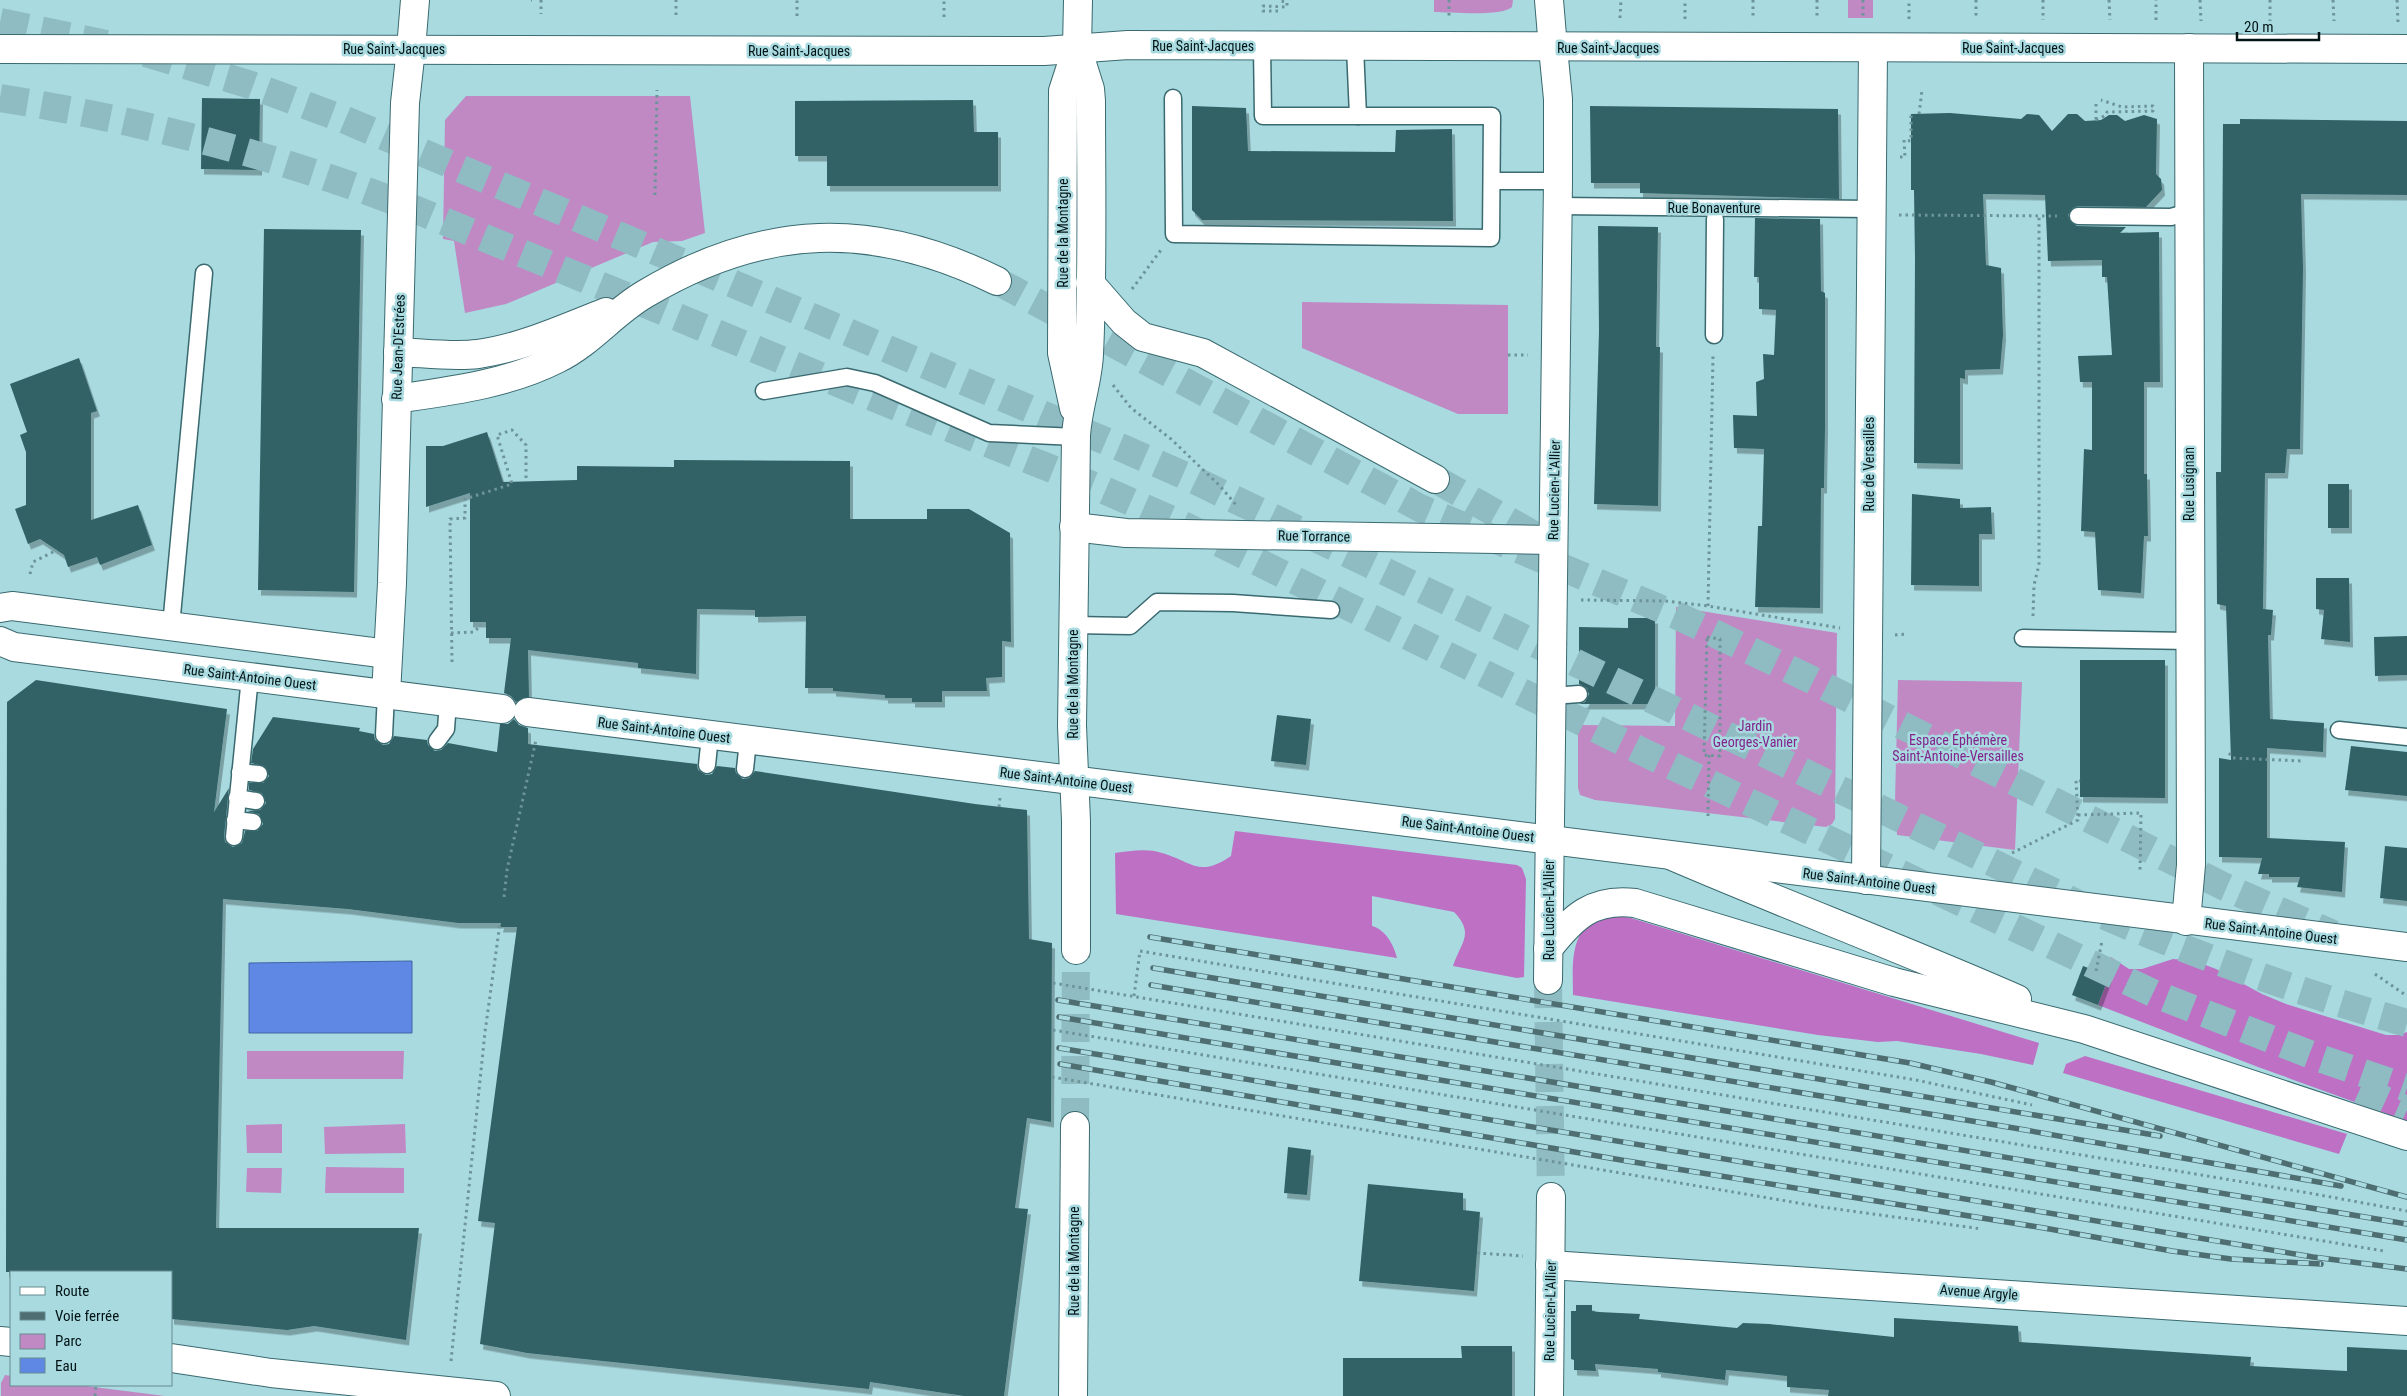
<svg xmlns="http://www.w3.org/2000/svg" width="2407" height="1396" font-family="'Roboto Condensed',sans-serif">
<style>
.green{fill:#c089c4}
.forest{fill:#bd70c4}
.water{fill:#5e88e4;stroke:#4265a6}
.building{fill:#326266;filter:url(#shadow)}
.lines{fill:none;stroke-linecap:round;stroke-linejoin:round}
.secondary-tunnel{stroke:#8fbcc2;stroke-width:28;stroke-dasharray:28 14;stroke-linecap:butt}
.highway-tunnel{stroke:#8fbcc2;stroke-width:28;stroke-dasharray:28 14;stroke-linecap:butt}
.lane-casing{stroke:#3a6a6f;stroke-width:19}
.street-casing{stroke:#3a6a6f;stroke-width:30}
.secondary-casing{stroke:#3a6a6f;stroke-width:30}
.highway-casing{stroke:#3a6a6f;stroke-width:30}
.path{stroke:#6d9498;stroke-width:3;stroke-dasharray:2.5 4;stroke-linecap:butt}
.lane{stroke:#fff;stroke-width:16}
.street{stroke:#fff;stroke-width:28}
.secondary{stroke:#fff;stroke-width:28}
.highway{stroke:#fff;stroke-width:28}
.rail-casing{stroke:#4e6e72;stroke-width:5.5}
.rail{stroke:#a8dae0;stroke-width:4;stroke-dasharray:11;stroke-linecap:butt}
.labels{text-anchor:middle;stroke-width:5;stroke-linejoin:round;paint-order:stroke}
.street-label{font-size:14px;fill:#021416;stroke:#a8dae0}
.park-label{font-size:14px;fill:#82248b;stroke:#a8dae0}
</style>
<defs>
<filter id="shadow"><feDropShadow dx="3" dy="5.5" stdDeviation="0" flood-color="#0004"/></filter>
</defs>
<rect width="100%" height="100%" fill="#a8dae0"/>
<g class="green">
<path d="M 1434,0 L 1513,0 L 1512,7 C 1501,17 1450,12 1434,12 Z"/>
<rect x="1848" y="0" width="25" height="18"/>
<polygon points="466,96 690,96 705,233 682,241 653,242 506,304 465,313 454,241 443,239 445,120"/>
<polygon points="1302,302 1508,305 1508,414 1458,414 1302,348"/>
<polygon points="1676,607 1837,633 1835,819 1832,824 1826,827 1595,800 1580,795 1578,788 1578,725 1675,726"/>
<polygon points="1898,680 2022,682 2015,850 1897,835 1895,801"/>
<polygon points="247,1051 404,1051 403,1079 247,1079"/>
<polygon points="282,1124 282,1153 247,1153 246,1125"/>
<polygon points="405,1124 406,1153 325,1154 324,1127"/>
<polygon points="326,1167 404,1168 404,1193 325,1193"/>
<polygon points="247,1168 282,1168 281,1193 246,1192"/>
<polygon points="5,1375 11,1376 11,1385 78,1385 165,1396 1,1396 1,1383"/>
</g>
<g class="forest">
<path d="M 1235,831 L 1517,865 L 1522,868 L 1526,879 L 1524,977 L 1517,978 L 1453,966 C 1461,942 1475,934 1454,912 L 1372,896 L 1372,926 C 1385,929 1394,945 1397,958 L 1116,914 L 1115,853 C 1130,851 1147,848 1162,853 C 1193,862 1199,878 1231,856 Z"/>
<path d="M 1612,915 L 1631,918 L 2039,1043 L 2033,1065 L 1981,1054 L 1897,1041 L 1878,1042 L 1818,1035 L 1573,995 C 1573,970 1569,936 1593,921 C 1598,918 1606,917 1612,915 Z"/>
<polygon points="2111,957 2129,969 2142,969 2173,959 2195,961 2216,969 2262,994 2286,1004 2386,1035 2399,1035 2407,1032 2407,1121 2258,1067 2098,1005 2109,976 2103,974"/>
<polygon points="2085,1056 2347,1134 2339,1154 2063,1073 2066,1064"/>
</g>
<polygon class="water" points="412,961 412,1033 249,1033 249,963"/>
<g class="building">
<polygon points="202,98 260,99 259,170 201,169"/>
<polygon points="973,100 974,132 998,132 998,186 827,186 827,156 795,156 795,101"/>
<polygon points="1192,106 1246,108 1248,151 1395,152 1396,130 1452,129 1453,221 1202,220 1192,210"/>
<polygon points="1590,106 1838,109 1839,199 1640,193 1640,183 1591,183"/>
<polygon points="1950,113 2021,119 2027,114 2039,115 2052,131 2068,114 2077,114 2085,121 2101,120 2109,115 2117,115 2125,121 2144,115 2157,119 2156,174 2161,179 2162,190 2146,207 2078,206 2073,208 2068,215 2070,221 2077,226 2126,227 2120,233 2159,232 2160,382 2144,382 2144,474 2147,474 2148,536 2144,536 2141,593 2098,590 2095,532 2081,531 2084,449 2092,450 2092,382 2080,382 2078,356 2112,355 2107,277 2102,277 2102,260 2048,261 2045,195 1983,194 1986,265 2001,268 2003,335 2000,369 1965,370 1965,379 1960,378 1960,464 1914,463 1915,259 1914,190 1911,190 1911,114"/>
<polygon points="2240,119 2407,121 2407,195 2301,194 2303,268 2300,449 2287,449 2285,473 2265,473 2263,609 2273,610 2271,635 2268,635 2270,719 2324,723 2323,752 2267,748 2267,838 2345,842 2342,892 2297,887 2300,877 2269,877 2269,874 2258,874 2262,858 2219,857 2219,758 2231,760 2226,606 2217,604 2216,472 2221,472 2223,124 2240,124"/>
<polygon points="1755,218 1820,219 1821,291 1825,293 1825,427 1824,488 1821,488 1820,608 1755,607 1758,526 1762,526 1764,449 1734,448 1733,415 1757,416 1756,382 1764,379 1763,354 1774,355 1776,310 1759,309 1759,277 1754,277"/>
<polygon points="1598,226 1658,227 1656,347 1660,347 1658,506 1594,504 1599,331"/>
<polygon points="264,229 361,230 354,592 258,590"/>
<polygon points="79,358 97,411 91,413 91,520 138,505 152,545 100,565 97,557 68,567 64,555 40,539 28,544 15,509 26,505 26,452 20,435 27,432 10,384"/>
<polygon points="487,432 503,482 577,480 577,466 674,467 674,460 850,461 850,519 927,519 927,509 969,509 1010,533 1011,642 1002,641 1002,677 986,678 987,691 942,691 942,702 912,702 912,698 885,698 885,695 833,691 833,688 805,688 806,616 755,617 755,610 697,609 696,674 638,668 638,663 528,650 529,697 516,702 511,696 504,693 511,638 486,638 486,622 470,622 470,493 426,507 426,446 443,446"/>
<rect x="2328" y="484" width="21" height="44"/>
<polygon points="1912,494 1960,499 1960,508 1991,507 1992,534 1979,534 1979,586 1911,585"/>
<polygon points="2316,578 2349,578 2350,642 2321,639 2324,610 2316,609"/>
<polygon points="1628,618 1655,618 1655,704 1579,704 1585,702 1589,694 1587,688 1579,684 1579,627 1628,628"/>
<polygon points="2407,636 2407,675 2375,676 2374,637"/>
<polygon points="2080,660 2165,660 2165,798 2080,797"/>
<polygon points="36,680 227,709 214,812 229,788 224,836 225,842 233,847 242,843 245,831 257,831 263,824 259,814 247,811 260,810 266,803 262,793 249,790 249,783 263,783 269,776 264,766 251,763 253,749 273,717 360,728 359,731 374,734 375,740 383,745 389,744 394,736 427,740 428,745 435,751 441,750 448,743 497,752 500,724 508,724 514,719 519,725 528,728 528,744 697,764 698,770 706,775 712,774 717,766 735,768 736,773 743,779 749,778 755,771 975,804 1027,810 1029,939 1052,943 1051,1122 1027,1118 1015,1208 1028,1209 1004,1396 964,1396 870,1382 869,1389 527,1353 480,1344 495,1223 478,1221 517,927 500,927 501,923 458,923 348,909 223,899 216,1228 419,1228 406,1340 314,1326 287,1330 171,1319 171,1272 6,1272 7,702"/>
<polygon points="1277,715 1311,719 1306,765 1271,761"/>
<polygon points="2351,746 2407,752 2407,796 2345,790"/>
<polygon points="2385,846 2407,848 2407,901 2380,898"/>
<polygon points="2083,966 2109,976 2098,1005 2072,995"/>
<polygon points="1288,1147 1311,1150 1307,1195 1284,1193"/>
<polygon points="1368,1184 1463,1193 1463,1210 1480,1212 1474,1291 1359,1281"/>
<polygon points="1576,1305 1592,1305 1592,1311 1599,1312 1640,1314 1639,1319 1737,1328 1743,1323 1769,1324 1894,1337 1894,1318 2018,1326 2019,1342 2251,1357 2250,1366 2347,1371 2347,1347 2407,1350 2407,1396 1828,1396 1829,1390 1787,1387 1787,1376 1758,1373 1726,1370 1725,1380 1658,1372 1658,1369 1595,1364 1596,1371 1574,1370 1574,1360 1571,1359 1571,1311 1576,1311"/>
<polygon points="1461,1346 1512,1346 1512,1396 1343,1396 1343,1358 1462,1358"/>
</g>
<g class="lines">
<g class="secondary-tunnel">
<polyline points="1548,980 1551,1197"/>
<polyline points="1075,1126 1076,950"/>
</g>
<g class="highway-tunnel">
<polyline points="0,22 106,44"/>
<path d="M 146,53 L 251,85 L 343,119 L 1122,448 L 1188,477 L 2087,908 C 2191,954 2298,992 2407,1023"/>
<path d="M 0,98 C 140,120 275,155 407,206 L 862,393 L 1097,487 L 1179,523 L 1643,752 L 2155,994 L 2322,1059 L 2407,1088"/>
<polyline points="997,281 1420,508 1678,616 1810,679 2225,887 2333,934"/>
<polyline points="1435,479 1550,544"/>
<polyline points="2360,1089 2407,1110"/>
</g>
<defs>
<g id="lane">
<polyline points="1355,47 1358,116"/>
<polyline points="1173,98 1174,234 1491,238 1492,116 1263,116 1262,46"/>
<polyline points="1492,181 1558,181"/>
<polyline points="1558,206 1871,209"/>
<polyline points="2078,216 2171,217 2189,212"/>
<polyline points="1714,335 1715,219"/>
<polyline points="764,391 847,377 875,383 989,433 1076,437"/>
<polyline points="1073,625 1130,626 1157,602 1233,603 1331,610"/>
<polyline points="171,626 204,273"/>
<polyline points="2023,638 2189,641"/>
<polyline points="1552,696 1579,694"/>
<polyline points="2339,730 2407,737"/>
<polyline points="384,735 386,694"/>
<polyline points="437,741 446,729 448,702"/>
<polyline points="707,765 710,736"/>
<polyline points="745,769 748,741"/>
<polyline points="240,772 259,774"/>
<polyline points="237,798 256,801"/>
<polyline points="235,820 253,822"/>
<polyline points="234,837 250,677"/>
</g>
<g id="street">
<polyline points="1549,0 1553,48"/>
<polyline points="411,49 415,0"/>
<polyline points="1074,527 1126,533 1553,540"/>
<polyline points="1866,880 1873,48"/>
<polyline points="2186,921 2191,865 2189,48"/>
<polyline points="1550,1265 2407,1321"/>
<polyline points="0,1341 11,1342"/>
<polyline points="171,1358 271,1373 496,1396"/>
</g>
<g id="secondary">
<polyline points="0,49 1044,51 1128,45 2407,49"/>
<polyline points="1074,408 1062,353 1063,91 1077,48"/>
<polyline points="0,608 12,606 388,654"/>
<polyline points="0,641 14,647 502,709"/>
<polyline points="386,694 392,583 405,103 411,49"/>
<polyline points="528,712 2407,947"/>
<path d="M 1076,950 L 1076,821 L 1072,726 L 1076,437 C 1077,409 1088,382 1089,354 C 1093,270 1091,185 1091,101 L 1090,89 L 1077,48 L 1078,0"/>
<polyline points="1548,980 1558,181 1558,99 1553,48"/>
<polyline points="1073,1396 1075,1126"/>
<polyline points="1549,1396 1551,1197"/>
</g>
<g id="highway">
<polyline points="1090,283 1124,322 1143,337 1203,353 1435,479"/>
<path d="M 398,352 C 424,353 452,357 478,354 C 522,348 565,328 606,312"/>
<path d="M 396,399 C 451,391 508,384 557,359 C 590,343 614,312 645,294 C 764,223 873,220 997,281"/>
<path d="M 1672,856 C 1786,905 1903,949 2017,999"/>
<path d="M 1548,949 C 1573,917 1592,898 1635,903 L 1894,982 L 2084,1029 L 2407,1136"/>
</g>
</defs>
<use href="#lane" class="lane-casing"/>
<use href="#street" class="street-casing"/>
<use href="#secondary" class="secondary-casing"/>
<use href="#highway" class="highway-casing"/>
<g class="path">
<polyline points="531,0 532,0"/>
<polyline points="541,0 541,14"/>
<polyline points="1449,0 1449,18"/>
<polyline points="1753,0 1753,19"/>
<polyline points="1817,0 1817,19"/>
<polyline points="1863,0 1863,19"/>
<polyline points="1976,0 1976,19"/>
<polyline points="2043,0 2043,20"/>
<polyline points="2109,0 2110,20"/>
<polyline points="2200,0 2201,21"/>
<polyline points="2270,0 2270,21"/>
<polyline points="2333,0 2334,21"/>
<polyline points="2397,0 2398,22"/>
<polyline points="1278,11 1263,11 1263,6 1287,7 1287,2 1279,1"/>
<polyline points="676,15 676,0"/>
<polyline points="797,16 797,0"/>
<polyline points="944,17 944,0"/>
<polyline points="1620,18 1621,0"/>
<polyline points="1685,19 1685,0"/>
<polyline points="1909,19 1909,0"/>
<polyline points="2156,20 2156,0"/>
<polyline points="2096,104 2096,121"/>
<polyline points="1919,114 1922,90"/>
<polyline points="2096,120 2106,115 2107,112 2153,111 2153,106 2122,107 2101,100"/>
<polyline points="1900,157 1905,157 1904,140 1911,141 1911,113"/>
<polyline points="655,195 657,90"/>
<polyline points="1899,215 2057,216"/>
<polyline points="1132,289 1161,250"/>
<polyline points="1508,355 1528,355"/>
<polyline points="1113,385 1131,408 1171,439 1220,486 1237,506"/>
<polyline points="30,574 33,562 57,550"/>
<polyline points="1581,600 1665,601 1708,606 1840,628"/>
<polyline points="1708,606 1713,356"/>
<polyline points="2033,616 2034,585 2039,565 2039,216"/>
<polyline points="451,633 474,632 481,625"/>
<polyline points="1895,635 1906,634"/>
<polygon points="1707,637 1720,639 1720,756 1704,755"/>
<polyline points="452,662 450,519 465,518 465,499 512,484 497,435 512,430 526,445 526,481"/>
<polyline points="2229,753 2233,758 2302,761"/>
<polyline points="999,807 1000,798"/>
<polyline points="2078,815 2141,813 2140,870"/>
<polyline points="1708,816 1709,755"/>
<polyline points="2012,853 2078,820 2076,780 2080,781"/>
<polyline points="504,897 507,870 536,740"/>
<polyline points="2096,971 2102,941"/>
<polyline points="2375,974 2407,996"/>
<polyline points="1053,983 2309,1193 2407,1211"/>
<polyline points="1134,996 1140,951 1916,1080 2032,1105"/>
<polyline points="1053,1030 2384,1251"/>
<polyline points="1052,1077 1822,1207 1982,1229"/>
<polyline points="1477,1253 1523,1256"/>
<polyline points="451,1361 485,1032 500,923"/>
<polyline points="95,1396 96,1385"/>
<polyline points="953,1396 953,1394"/>
</g>
<use href="#lane" class="lane"/>
<use href="#street" class="street"/>
<use href="#secondary" class="secondary"/>
<use href="#highway" class="highway"/>
<defs>
<g id="rail">
<polyline points="1150,937 1910,1063 1991,1082 2407,1197"/>
<polyline points="1153,968 2160,1136"/>
<polyline points="1151,985 2014,1128 2341,1186"/>
<polyline points="1058,1000 2407,1224"/>
<polyline points="1059,1017 2407,1240"/>
<polyline points="1059,1048 2313,1257 2407,1269"/>
<polyline points="1060,1064 1627,1161 2044,1228 2172,1251 2231,1259 2321,1264"/>
</g>
</defs>
<use href="#rail" class="rail-casing"/>
<use href="#rail" class="rail"/>
</g>
<g class="labels">
<g class="street-label">
<text x="1203" y="51">Rue Saint-Jacques</text>
<text x="1608" y="53">Rue Saint-Jacques</text>
<text x="2013" y="53">Rue Saint-Jacques</text>
<text x="394" y="54">Rue Saint-Jacques</text>
<text x="799" y="56">Rue Saint-Jacques</text>
<text x="1714" y="213">Rue Bonaventure</text>
<text transform="translate(1063 233) rotate(-90)" y="5">Rue de la Montagne</text>
<text transform="translate(398 347) rotate(-88)" y="5">Rue Jean-D'Estrées</text>
<text transform="translate(1869 464) rotate(-90)" y="5">Rue de Versailles</text>
<text transform="translate(2189 484) rotate(-90)" y="5">Rue Lusignan</text>
<text transform="translate(1554 490) rotate(-89)" y="5">Rue Lucien-L'Allier</text>
<text transform="translate(1314 536) rotate(1)" y="5">Rue Torrance</text>
<text transform="translate(250 677) rotate(7)" y="5">Rue Saint-Antoine Ouest</text>
<text transform="translate(1073 684) rotate(-90)" y="5">Rue de la Montagne</text>
<text transform="translate(664 730) rotate(7)" y="5">Rue Saint-Antoine Ouest</text>
<text transform="translate(1066 780) rotate(7)" y="5">Rue Saint-Antoine Ouest</text>
<text transform="translate(1468 829) rotate(7)" y="5">Rue Saint-Antoine Ouest</text>
<text transform="translate(1869 881) rotate(7)" y="5">Rue Saint-Antoine Ouest</text>
<text transform="translate(1549 910) rotate(-90)" y="5">Rue Lucien-L'Allier</text>
<text transform="translate(2271 931) rotate(7)" y="5">Rue Saint-Antoine Ouest</text>
<text transform="translate(1074 1261) rotate(-90)" y="5">Rue de la Montagne</text>
<text transform="translate(1979 1292) rotate(4)" y="5">Avenue Argyle</text>
<text transform="translate(1550 1311) rotate(-89)" y="5">Rue Lucien-L'Allier</text>
</g>
<g class="park-label">
<text x="1755" y="731">Jardin<tspan x="1755" dy="16">Georges-Vanier</tspan></text>
<text x="1958" y="745">Espace Éphémère<tspan x="1958" dy="16">Saint-Antoine-Versailles</tspan></text>
</g>
</g>
<rect x="10" y="1271" width="162" height="115" fill="#a8dae0" stroke="#668b8f"/>
<rect x="20" y="1287" width="25" height="8" fill="#ffffff" stroke="#668b8f"/>
<text x="55" y="1296" font-size="15" fill="#021416">Route</text>
<rect x="20" y="1312" width="25" height="8" fill="#4e6e72" stroke="#668b8f"/>
<text x="55" y="1321" font-size="15" fill="#021416">Voie ferrée</text>
<rect x="20" y="1334" width="25" height="15" fill="#c089c4" stroke="#668b8f"/>
<text x="55" y="1346" font-size="15" fill="#021416">Parc</text>
<rect x="20" y="1358" width="25" height="15" fill="#5e88e4" stroke="#668b8f"/>
<text x="55" y="1371" font-size="15" fill="#021416">Eau</text>
<path d="M2237 32v8h82v-8" fill="none" stroke="#021416" stroke-width="2.5"/>
<text x="2244" y="32" font-size="15" fill="#021416" stroke="#a8dae0" stroke-width="4" paint-order="stroke">20 m</text>
</svg>
